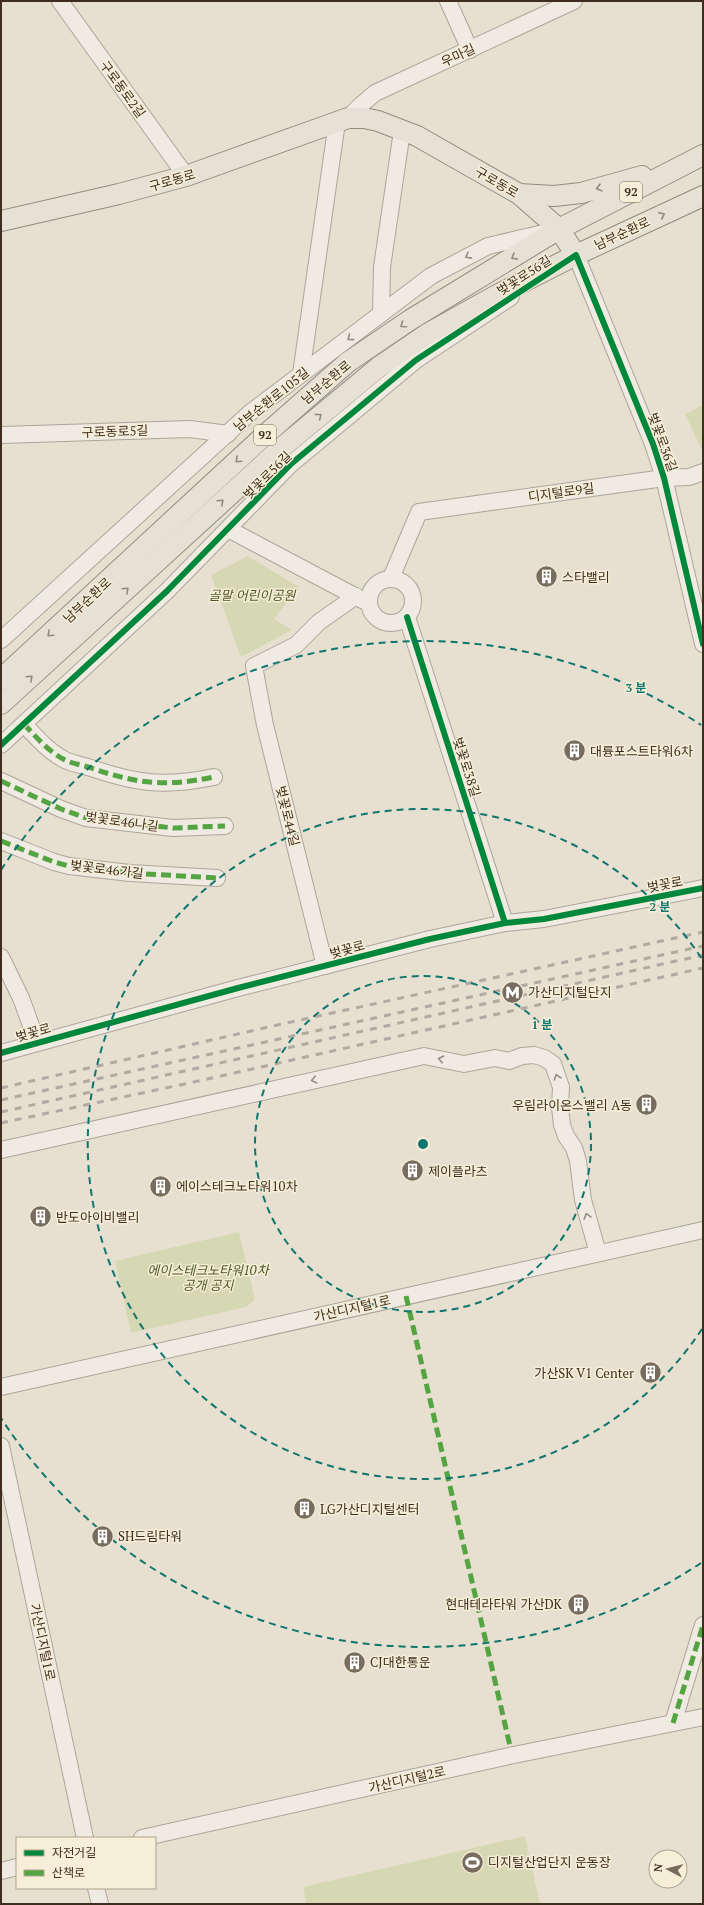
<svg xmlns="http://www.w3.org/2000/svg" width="704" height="1905" font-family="'PT Serif','Noto Sans KR',serif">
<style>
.green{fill:#d6d7b3}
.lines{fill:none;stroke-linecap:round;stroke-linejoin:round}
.minor-casing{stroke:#ada599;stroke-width:18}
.major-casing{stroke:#928b80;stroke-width:22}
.minor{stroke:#efebe3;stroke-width:16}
.major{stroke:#e6e1d4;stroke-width:20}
.rail{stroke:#afaaa2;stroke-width:3;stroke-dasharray:7 7;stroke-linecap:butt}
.quiet{stroke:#54a441;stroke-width:5;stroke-dasharray:10 5;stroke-linecap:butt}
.cycleway-casing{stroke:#f7eed8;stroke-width:8}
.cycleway{stroke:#00873e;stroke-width:6}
.oneway{stroke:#92887a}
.oneway2{stroke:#968c82}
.ring{fill:none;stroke:#0f766e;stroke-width:2;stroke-dasharray:7 5}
.labels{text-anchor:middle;stroke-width:3;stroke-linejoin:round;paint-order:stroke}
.shield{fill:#f7eed8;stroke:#756857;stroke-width:1}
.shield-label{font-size:12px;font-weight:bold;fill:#3d2e20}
.street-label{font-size:13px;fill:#3d2e20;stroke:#f7eed8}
.poi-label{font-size:13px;fill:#3d2e20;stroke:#f7eed8;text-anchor:start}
.park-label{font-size:13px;font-style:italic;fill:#4d5a26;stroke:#f7eed8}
.centre{fill:#0f766e;stroke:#f7eed8;stroke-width:2}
.ring-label{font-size:12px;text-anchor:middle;font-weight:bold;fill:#0f766e;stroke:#f7eed8;stroke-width:3;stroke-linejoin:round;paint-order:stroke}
</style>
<rect width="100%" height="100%" fill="#e7e0d1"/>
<g class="green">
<polygon points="703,405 703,452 685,414"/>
<polygon points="248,556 299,587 274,619 292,630 241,657 211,575"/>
<polygon points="239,1232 255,1300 246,1307 131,1333 115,1261"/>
<polygon points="525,1836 540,1904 307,1904 303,1887"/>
</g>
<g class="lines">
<defs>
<g id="minor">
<polyline points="60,1 186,176"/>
<polyline points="448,1 470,50"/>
<polyline points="348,118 361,105 375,93 574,1"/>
<polyline points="567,260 576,255 653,444 664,478 703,644"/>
<polyline points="381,314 382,267 402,131"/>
<polyline points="301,374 337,122"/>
<polyline points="1,435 190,429 228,434"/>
<polyline points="228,529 368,603"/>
<polyline points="391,578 419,512 664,478 689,477 703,472"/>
<circle cx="391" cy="601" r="22"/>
<polyline points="407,617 505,923"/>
<polyline points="1,640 251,412 431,276 488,246 548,232"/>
<path d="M 24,724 C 36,737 49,752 65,760 C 73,764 83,765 91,768 C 138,784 165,787 214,777"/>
<polyline points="1,745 167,591 291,464 416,360 511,297"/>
<polyline points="1,781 61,809 86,818 173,828 225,826"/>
<polyline points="1,841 54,862 69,866 130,873 217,878"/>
<polyline points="1,957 21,998 37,1042"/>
<polyline points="325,966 265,725 254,666 296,645 319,622 356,596"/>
<polyline points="1,1053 238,988 430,939 505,923 544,919 703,888"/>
<polyline points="1,1150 424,1056 464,1064 495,1058 509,1061 522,1056 534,1055 544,1058 553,1064 561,1087 560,1107 562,1125 566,1136 574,1148 578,1161 583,1200 598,1253"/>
<polyline points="1,1387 703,1230"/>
<polyline points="1,1446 85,1838"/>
<polyline points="673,1723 703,1625"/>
<polyline points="142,1838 509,1756 703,1717"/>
<polyline points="1,1871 17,1867"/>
<polyline points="96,1888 100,1904"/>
</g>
<g id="major">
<polyline points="519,194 554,196 581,193 642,176"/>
<polyline points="1,221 119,194 186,176 348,118 364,118 378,121 417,136 519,194 559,229 576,255"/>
<polyline points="1,679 266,434 348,362 410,320 559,229 703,155"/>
<polyline points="1,704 280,449 380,366 427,334 495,296 576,255 703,196"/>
</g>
</defs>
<use href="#minor" class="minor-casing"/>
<use href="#major" class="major-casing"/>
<use href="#minor" class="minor"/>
<use href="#major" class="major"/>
<g class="rail">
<polyline points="1,1088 273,1026 703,932"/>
<polyline points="1,1100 703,946"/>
<polyline points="1,1112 703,955"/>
<polyline points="1,1123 194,1082 703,968"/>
</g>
<g class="quiet">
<path d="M 24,724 C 36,737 49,752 65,760 C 73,764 83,765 91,768 C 138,784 165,787 214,777"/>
<polyline points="1,781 61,809 86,818 173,828 225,826"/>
<polyline points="1,841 54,862 69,866 130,873 217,878"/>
<polyline points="406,1296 510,1746"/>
<polyline points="673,1723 703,1625"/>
</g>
<defs>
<g id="cycleway">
<polyline points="407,617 505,923"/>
<polyline points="1,745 167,591 291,464 416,360 576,255 653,444 664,478 703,644"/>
<polyline points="1,1053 238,988 430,939 505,923 544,919 703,888"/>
</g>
</defs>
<use href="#cycleway" class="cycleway-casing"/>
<use href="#cycleway" class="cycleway"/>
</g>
<defs><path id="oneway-chevron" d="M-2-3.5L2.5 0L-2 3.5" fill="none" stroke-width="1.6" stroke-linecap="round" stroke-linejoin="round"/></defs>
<g class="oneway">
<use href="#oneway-chevron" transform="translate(599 188) rotate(165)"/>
<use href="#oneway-chevron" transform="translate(662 215) rotate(-25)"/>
<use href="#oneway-chevron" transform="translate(514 257) rotate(149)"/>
<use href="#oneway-chevron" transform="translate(403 325) rotate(145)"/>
<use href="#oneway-chevron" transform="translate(319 416) rotate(-39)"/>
<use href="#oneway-chevron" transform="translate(238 460) rotate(137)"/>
<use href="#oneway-chevron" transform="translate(221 502) rotate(-43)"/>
<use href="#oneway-chevron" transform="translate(126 590) rotate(-43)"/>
<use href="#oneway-chevron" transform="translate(50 634) rotate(137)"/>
<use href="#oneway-chevron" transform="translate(30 678) rotate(-43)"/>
</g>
<g class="oneway2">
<use href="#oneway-chevron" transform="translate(468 256) rotate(152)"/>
<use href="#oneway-chevron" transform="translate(350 338) rotate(143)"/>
<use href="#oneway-chevron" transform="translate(441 1059) rotate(-168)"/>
<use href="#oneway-chevron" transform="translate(557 1077) rotate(-108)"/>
<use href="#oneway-chevron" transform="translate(314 1080) rotate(167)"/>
<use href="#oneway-chevron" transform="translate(587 1216) rotate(-106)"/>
</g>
<g class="ring">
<circle cx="423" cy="1144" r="168"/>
<path d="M702 1329A335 335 0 1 1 702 959"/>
<path d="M701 1563A503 503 0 0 1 1 1418M1 870A503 503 0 0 1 701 725"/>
</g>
<defs>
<symbol id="building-disc" viewBox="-11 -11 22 22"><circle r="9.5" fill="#786c5e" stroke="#f7eed8"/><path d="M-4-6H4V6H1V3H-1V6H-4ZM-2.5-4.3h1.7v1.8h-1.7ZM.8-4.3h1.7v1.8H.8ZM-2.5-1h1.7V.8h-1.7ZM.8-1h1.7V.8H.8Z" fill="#fff"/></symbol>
<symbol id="metro-disc" viewBox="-11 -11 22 22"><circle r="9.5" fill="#786c5e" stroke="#f7eed8"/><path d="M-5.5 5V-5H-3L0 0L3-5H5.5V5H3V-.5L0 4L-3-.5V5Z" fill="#fff"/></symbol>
<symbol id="stadium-disc" viewBox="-11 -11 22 22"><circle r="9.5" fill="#786c5e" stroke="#f7eed8"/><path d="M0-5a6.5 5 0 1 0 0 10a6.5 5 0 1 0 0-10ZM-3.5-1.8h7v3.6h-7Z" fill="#fff"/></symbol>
</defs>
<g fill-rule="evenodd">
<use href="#building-disc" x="534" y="564" width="25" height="25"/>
<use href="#building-disc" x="562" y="738" width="25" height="25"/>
<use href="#metro-disc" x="500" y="980" width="25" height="25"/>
<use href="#building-disc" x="634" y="1092" width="25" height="25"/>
<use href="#building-disc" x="400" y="1158" width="25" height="25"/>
<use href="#building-disc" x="148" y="1174" width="25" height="25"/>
<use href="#building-disc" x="28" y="1204" width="25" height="25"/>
<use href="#building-disc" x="638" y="1360" width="25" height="25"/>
<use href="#building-disc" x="292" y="1496" width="25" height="25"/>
<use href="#building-disc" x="90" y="1524" width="25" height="25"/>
<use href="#building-disc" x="566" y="1592" width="25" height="25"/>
<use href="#building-disc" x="342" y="1650" width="25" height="25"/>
<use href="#stadium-disc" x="460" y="1850" width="25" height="25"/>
</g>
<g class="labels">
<g class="shield">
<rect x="620" y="182" width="22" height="20" rx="3"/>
<rect x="254" y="425" width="22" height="20" rx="3"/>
</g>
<g class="shield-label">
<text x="631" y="196">92</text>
<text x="265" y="439">92</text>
</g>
<g class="street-label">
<text transform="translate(458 55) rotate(-25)" y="5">우마길</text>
<text transform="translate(123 89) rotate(54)" y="5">구로동로2길</text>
<text transform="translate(172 180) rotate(-16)" y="5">구로동로</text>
<text transform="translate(497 182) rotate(30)" y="5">구로동로</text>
<text transform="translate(622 233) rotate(-25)" y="5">남부순환로</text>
<text transform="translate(524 275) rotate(-33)" y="5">벚꽃로56길</text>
<text transform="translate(326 382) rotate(-40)" y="5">남부순환로</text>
<text transform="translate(271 399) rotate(-39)" y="5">남부순환로105길</text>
<text transform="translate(115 431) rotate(-2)" y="5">구로동로5길</text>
<text transform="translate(663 442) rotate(70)" y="5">벚꽃로36길</text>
<text transform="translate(267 475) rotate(-45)" y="5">벚꽃로56길</text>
<text transform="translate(561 492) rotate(-8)" y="5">디지털로9길</text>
<text transform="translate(87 600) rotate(-43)" y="5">남부순환로</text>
<text transform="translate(467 767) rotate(72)" y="5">벚꽃로38길</text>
<text transform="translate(288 816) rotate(76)" y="5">벚꽃로44길</text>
<text transform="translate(122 821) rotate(8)" y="5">벚꽃로46나길</text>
<text transform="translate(107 869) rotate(7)" y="5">벚꽃로46가길</text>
<text transform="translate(665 884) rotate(-11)" y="5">벚꽃로</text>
<text transform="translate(347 949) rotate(-15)" y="5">벚꽃로</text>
<text transform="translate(33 1032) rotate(-16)" y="5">벚꽃로</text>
<text transform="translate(352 1308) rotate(-13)" y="5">가산디지털1로</text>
<text transform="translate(43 1642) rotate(78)" y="5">가산디지털1로</text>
<text transform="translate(407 1779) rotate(-13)" y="5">가산디지털2로</text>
</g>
<g class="poi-label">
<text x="562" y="582">스타밸리</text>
<text x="590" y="756">대륭포스트타워6차</text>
<text x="528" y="997">가산디지털단지</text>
<text x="632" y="1110" text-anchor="end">우림라이온스밸리 A동</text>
<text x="428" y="1176">제이플라츠</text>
<text x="176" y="1191">에이스테크노타워10차</text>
<text x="56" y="1222">반도아이비밸리</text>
<text x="634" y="1378" text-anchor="end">가산SK V1 Center</text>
<text x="320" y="1514">LG가산디지털센터</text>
<text x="118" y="1541">SH드림타워</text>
<text x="562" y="1609" text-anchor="end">현대테라타워 가산DK</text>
<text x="370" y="1667">CJ대한통운</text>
<text x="488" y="1867">디지털산업단지 운동장</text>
</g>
<g class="park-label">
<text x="252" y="600">골말 어린이공원</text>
<text x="208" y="1275">에이스테크노타워10차<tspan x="208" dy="15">공개 공지</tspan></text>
</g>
</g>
<circle cx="423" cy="1144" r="6" class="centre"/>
<g class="ring-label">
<text x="636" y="692">3 분</text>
<text x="660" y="911">2 분</text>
<text x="542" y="1029">1 분</text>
</g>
<rect width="704" height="1905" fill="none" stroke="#3d2e20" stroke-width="4"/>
<rect x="16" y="1837" width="140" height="52" fill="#f7eed8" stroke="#ada18e"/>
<rect x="24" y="1850" width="20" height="6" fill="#00873e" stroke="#ada18e"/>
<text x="52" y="1857" font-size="12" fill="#3d2e20">자전거길</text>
<rect x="24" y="1870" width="20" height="6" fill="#54a441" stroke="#ada18e"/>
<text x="52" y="1877" font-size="12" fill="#3d2e20">산책로</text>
<g transform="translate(668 1869) rotate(277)"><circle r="19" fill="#f7eed8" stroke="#ada18e"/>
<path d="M0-3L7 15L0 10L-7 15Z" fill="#786c5e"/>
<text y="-6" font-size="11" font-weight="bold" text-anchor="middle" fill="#3d2e20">N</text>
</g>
</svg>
